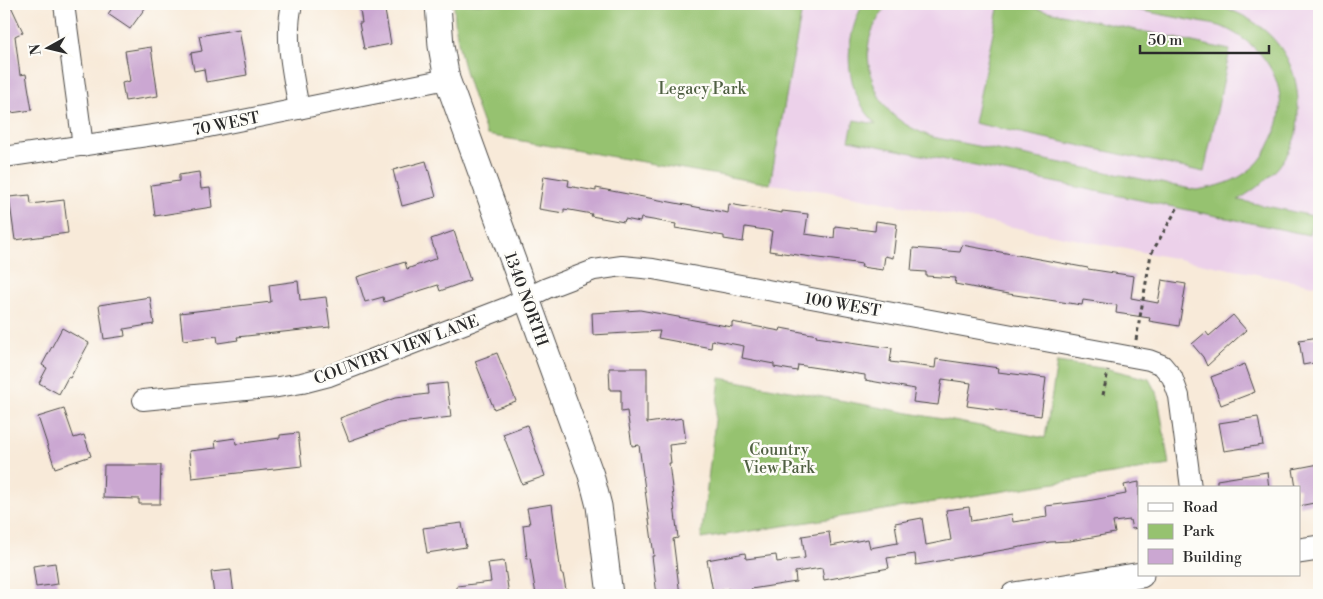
<svg xmlns="http://www.w3.org/2000/svg" width="1323" height="599" font-family="'Libre Bodoni',serif">
<style>
.built{fill:#ecd1ea}
.green{fill:#96c26f;stroke:#60764d}
.building{fill:#cba7d2}
.lines{fill:none;stroke-linecap:round;stroke-linejoin:round}
.minor-casing{stroke:#4a4845;stroke-width:22}
.tertiary-casing{stroke:#4a4845;stroke-width:27}
.path{stroke:#4a4845;stroke-width:3;stroke-dasharray:4 4;stroke-linecap:butt}
.minor{stroke:#fff;stroke-width:20}
.tertiary{stroke:#fff;stroke-width:25}
.labels{text-anchor:middle;stroke-width:5;stroke-linejoin:round;paint-order:stroke}
.park-label{font-size:16px;fill:#506043;stroke:#fdfcf7}
.street-label{font-size:16px;fill:#2b2b2b;stroke:#fdfcf7}
</style>
<rect width="100%" height="100%" fill="#fdfcf7"/>
<filter id="ink" filterUnits="userSpaceOnUse"><feTurbulence type="fractalNoise" baseFrequency=".02" numOctaves="2"/><feDisplacementMap in="SourceGraphic" scale="10" xChannelSelector="R" yChannelSelector="G"/><feConvolveMatrix kernelMatrix="1 2 1 2 8 2 1 2 1" color-interpolation-filters="sRGB"/></filter>
<filter id="wash" filterUnits="userSpaceOnUse"><feTurbulence type="fractalNoise" baseFrequency=".0096" numOctaves="4" result="noise"/><feDisplacementMap in="SourceGraphic" scale="20" xChannelSelector="R" yChannelSelector="G"/><feGaussianBlur stdDeviation="1.12" result="paint"/><feColorMatrix in="noise" values="0 0 0 0 0 0 0 0 0 0 0 0 0 0 0 0 0 1.4 0 .05"/><feComposite in="paint" operator="in"/></filter>
<g filter="url(#wash)">
<rect width="100%" height="100%" fill="#f8ead9"/>
<polygon class="built" points="803,4 1319,4 1319,286 825,191 770,184"/>
<g class="green">
<path d="M 454,4 L 803,4 L 770,184 L 487,135 C 471,92 455,50 454,4 Z"/>
<path d="M 863,4 L 888,4 C 880,15 871,29 869,42 C 865,68 876,103 898,119 C 908,127 920,132 932,137 L 1196,190 C 1217,187 1236,182 1252,168 C 1260,162 1266,152 1270,143 C 1297,93 1268,46 1220,26 L 1107,4 C 1129,4 1150,4 1172,4 C 1191,4 1210,2 1228,9 C 1271,25 1299,60 1298,107 C 1298,117 1298,130 1294,140 C 1283,169 1263,184 1238,200 L 1313,216 L 1309,235 L 849,140 L 854,120 L 876,124 C 872,119 867,114 864,109 C 843,76 846,36 863,4 Z"/>
<polygon points="999,4 1015,4 1230,50 1204,172 974,123"/>
<polygon points="1057,362 1109,369 1149,379 1158,396 1169,465 701,539 720,378 1045,438"/>
</g>
<g id="blocks">
<g class="building">
<polygon points="4,4 10,4 23,32 15,36 20,75 26,74 32,110 4,114"/>
<polygon points="115,4 148,4 130,29 108,14"/>
<polygon points="384,5 391,44 364,49 359,23 362,23 360,10"/>
<polygon points="239,29 247,75 206,82 204,69 194,71 191,53 202,51 199,36"/>
<polygon points="151,47 158,96 125,101 122,83 130,81 125,51"/>
<polygon points="426,161 436,197 402,206 393,170"/>
<polygon points="199,172 201,189 210,188 212,207 155,216 151,185 179,181 179,175"/>
<polygon points="544,176 569,180 568,186 596,191 596,188 728,213 729,204 782,213 782,211 808,214 805,234 834,238 835,226 875,231 876,221 897,224 893,258 885,256 883,270 861,267 862,264 769,251 772,231 745,227 743,242 724,239 724,236 675,228 676,224 641,218 640,222 625,219 624,222 591,216 592,214 564,209 564,213 539,209"/>
<polygon points="30,195 31,204 64,200 68,233 15,240 9,197"/>
<polygon points="454,231 470,280 440,291 438,285 384,302 383,297 365,302 357,277 405,262 407,269 437,258 431,239"/>
<polygon points="962,245 1088,268 1088,269 1134,276 1131,298 1158,303 1162,280 1186,284 1179,326 1149,321 1150,318 1116,313 1117,305 1083,300 1082,305 1002,293 955,284 956,278 926,276 926,272 911,271 913,248 960,252"/>
<polygon points="298,281 300,300 326,297 330,327 237,337 238,340 218,343 217,336 183,340 180,313 271,302 269,285"/>
<polygon points="150,297 154,324 124,329 125,336 104,339 99,305"/>
<polygon points="640,310 732,327 732,322 780,331 781,328 817,335 816,337 892,348 890,362 906,364 935,368 936,359 999,368 998,372 1046,378 1041,416 967,406 971,383 942,379 938,405 913,402 915,389 865,380 865,375 798,365 797,371 774,367 774,364 742,358 744,346 712,340 711,348 658,338 660,331 593,335 592,313"/>
<polygon points="1233,315 1246,330 1207,366 1203,357 1192,344 1206,332 1209,336"/>
<polygon points="62,328 89,343 70,378 68,377 59,394 39,383 47,368 42,365"/>
<polygon points="1319,337 1319,362 1303,365 1299,340"/>
<polygon points="497,353 516,401 494,409 475,361"/>
<polygon points="1245,364 1255,392 1221,405 1211,377"/>
<polygon points="609,368 647,368 647,423 683,418 686,443 669,445 671,463 669,463 678,538 673,539 680,595 657,595 652,556 654,556 639,445 632,446 627,411 621,412 621,390 610,390"/>
<polygon points="447,383 451,417 400,423 349,441 340,418 395,398 428,394 427,385"/>
<polygon points="64,409 74,438 84,435 91,456 55,468 38,417"/>
<polygon points="1258,417 1263,445 1224,451 1219,423"/>
<polygon points="527,425 545,476 522,484 503,434"/>
<polygon points="298,433 302,466 192,478 189,451 216,448 215,441 235,438 236,444 280,438 280,435"/>
<polygon points="1319,464 1319,502 1299,506 1299,488 1296,488 1293,469"/>
<polygon points="104,465 161,465 160,504 139,504 139,499 103,498"/>
<polygon points="1267,472 1269,488 1217,488 1217,480"/>
<polygon points="1139,482 1139,528 1132,529 1130,520 1113,522 1115,533 1070,541 1050,542 916,565 915,554 887,558 889,568 824,580 822,568 795,572 796,582 751,589 752,591 730,595 729,589 713,592 707,560 745,553 746,559 776,555 777,562 805,558 802,536 829,532 831,546 868,539 870,548 898,543 895,523 922,518 926,545 951,540 946,510 969,507 971,521 1012,514 1013,522 1047,517 1046,506 1087,501 1126,494 1124,485"/>
<polygon points="552,504 561,574 563,574 567,595 536,595 530,558 527,559 523,525 530,524 527,508"/>
<polygon points="462,523 466,547 427,553 423,528"/>
<polygon points="504,561 509,595 457,595 457,586 491,582 488,563"/>
<polygon points="55,563 58,584 36,587 33,566"/>
<polygon points="231,570 234,595 214,595 211,572"/>
</g>
</g>
</g>
<g filter="url(#ink)">
<use href="#blocks" fill-opacity="0" stroke="#4a4845" stroke-width="1"/>
<g class="lines">
<defs>
<g id="minor">
<polyline points="64,4 83,146"/>
<path d="M 292,4 C 284,39 293,74 299,109"/>
<polyline points="4,157 208,127 447,79"/>
<polyline points="143,400 278,387 302,383 329,376 508,307 547,288 594,270 622,266 653,269 1149,360 1162,365 1172,377 1179,396 1191,488"/>
</g>
<g id="tertiary">
<polyline points="438,4 441,46 447,79 591,475 599,506 610,595"/>
<polyline points="1299,551 1319,548"/>
<polyline points="1014,595 1141,575"/>
</g>
</defs>
<use href="#minor" class="minor-casing"/>
<use href="#tertiary" class="tertiary-casing"/>
<g class="path">
<polyline points="1136,340 1151,254 1178,207"/>
<polyline points="1103,395 1108,371"/>
</g>
<use href="#minor" class="minor"/>
<use href="#tertiary" class="tertiary"/>
</g>
</g>
<g class="labels">
<g class="park-label">
<text x="702" y="94">Legacy Park</text>
<text x="779" y="455">Country<tspan x="779" dy="18">View Park</tspan></text>
</g>
<g class="street-label">
<text transform="translate(226 123) rotate(-11)" y="6">70 WEST</text>
<text transform="translate(527 299) rotate(70)" y="6">1340 NORTH</text>
<text transform="translate(843 304) rotate(10)" y="6">100 WEST</text>
<text transform="translate(396 349) rotate(-20)" y="6">COUNTRY VIEW LANE</text>
</g>
</g>
<rect width="1323" height="599" fill="none" stroke="#fdfcf7" stroke-width="20"/>
<rect x="1138" y="486" width="162" height="90" fill="#fdfcf7" stroke="#a9a8a5"/>
<rect x="1148" y="503" width="25" height="8" fill="#ffffff" stroke="#a9a8a5"/>
<text x="1183" y="512" font-size="15" fill="#2b2b2b">Road</text>
<rect x="1148" y="524" width="25" height="15" fill="#96c26f" stroke="#a9a8a5"/>
<text x="1183" y="536" font-size="15" fill="#2b2b2b">Park</text>
<rect x="1148" y="549" width="25" height="15" fill="#cba7d2" stroke="#a9a8a5"/>
<text x="1183" y="562" font-size="15" fill="#2b2b2b">Building</text>
<g transform="translate(48 48) rotate(262)" stroke="#fdfcf7" stroke-width="4" paint-order="stroke">
<path d="M0-4L9 19L0 12L-9 19Z" fill="#2b2b2b"/>
<text y="-8" font-size="14" font-weight="bold" text-anchor="middle" fill="#2b2b2b">N</text>
</g>
<path d="M1140 45v8h129v-8" fill="none" stroke="#2b2b2b" stroke-width="2.5"/>
<text x="1148" y="45" font-size="15" fill="#2b2b2b" stroke="#fdfcf7" stroke-width="4" paint-order="stroke">50 m</text>
</svg>
